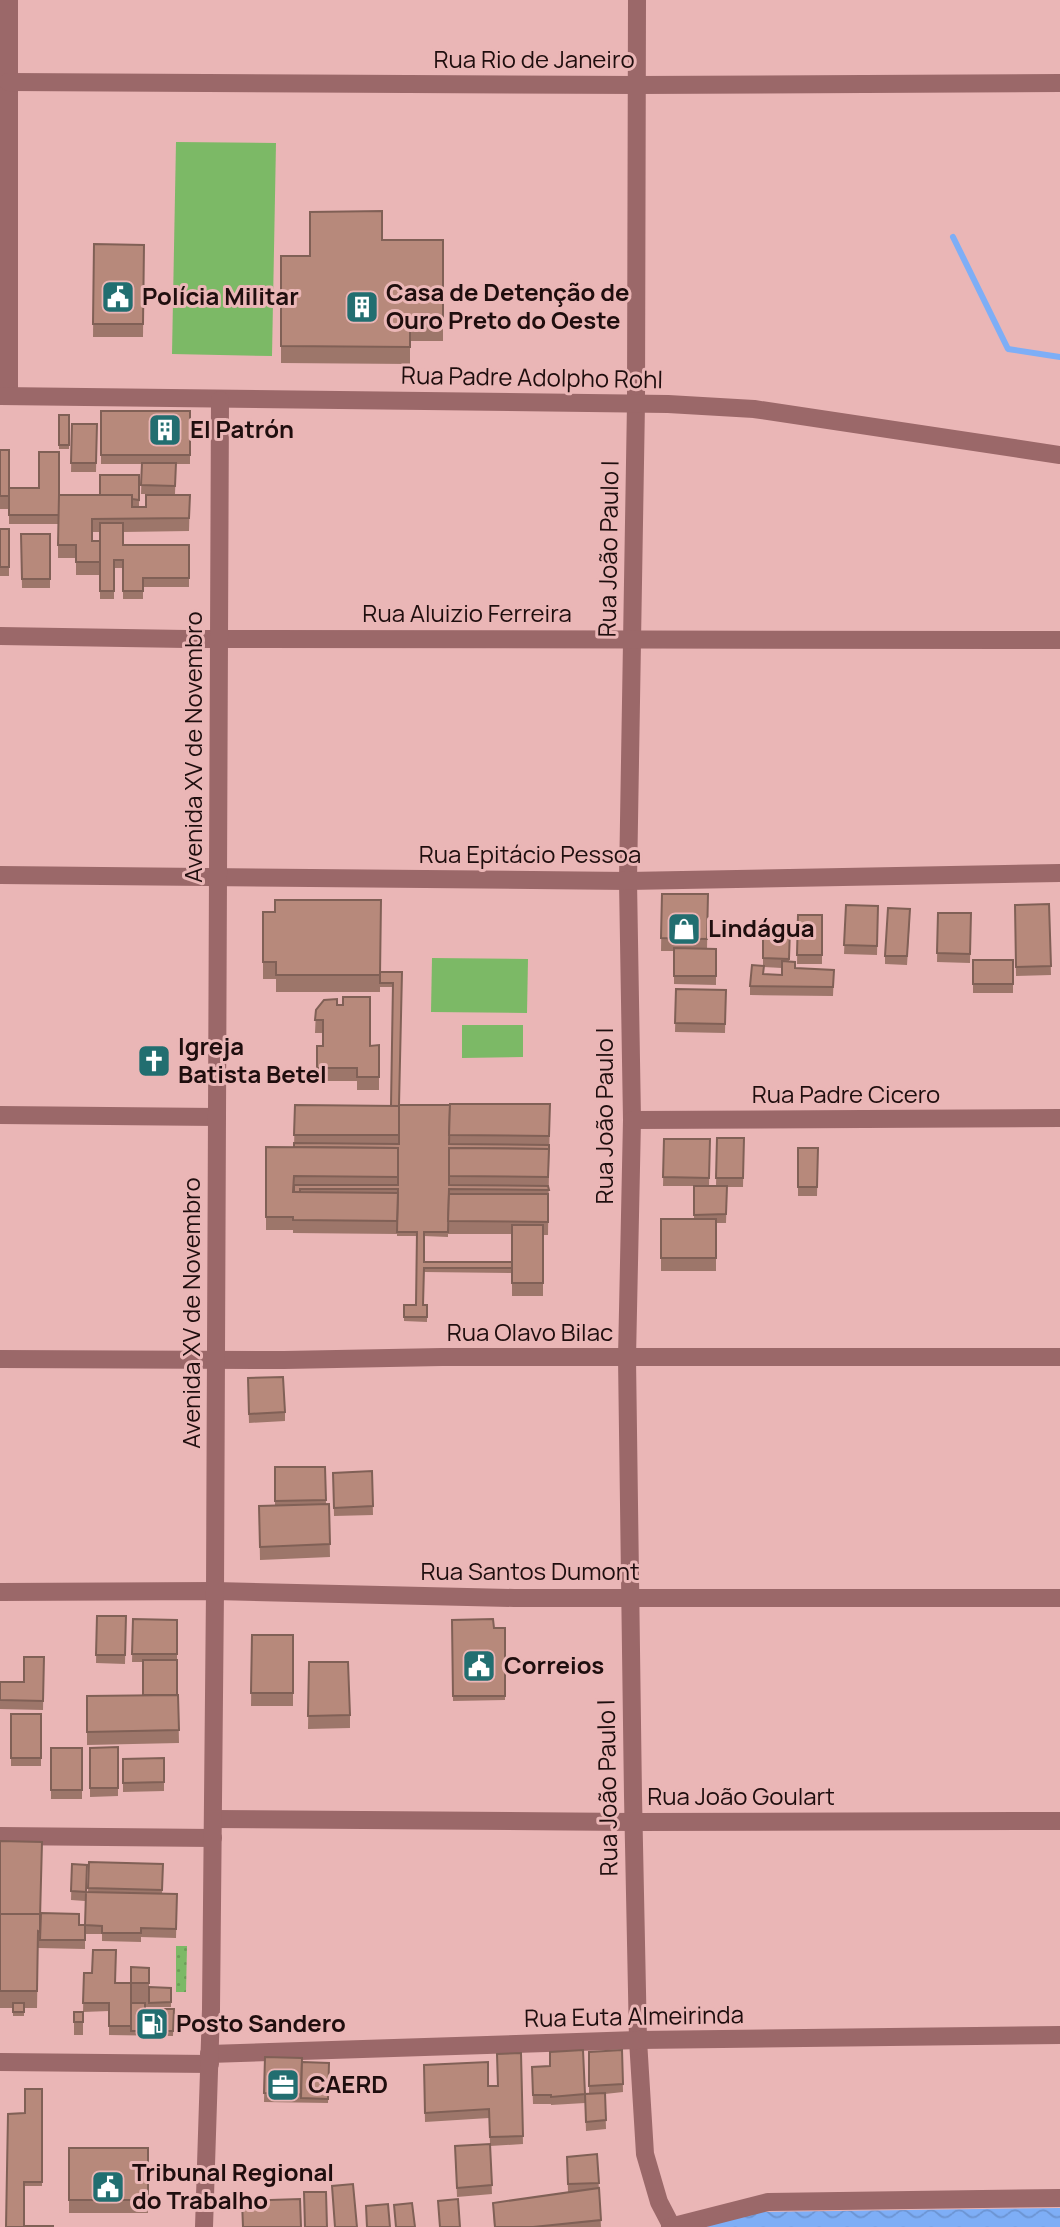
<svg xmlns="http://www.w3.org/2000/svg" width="1060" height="2227" font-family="Manrope,sans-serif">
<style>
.grass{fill:url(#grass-dots)}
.pitch{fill:#7cb966}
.water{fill:url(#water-waves)}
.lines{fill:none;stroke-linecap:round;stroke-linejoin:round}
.stream{stroke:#7eaef6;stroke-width:6}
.minor{stroke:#9b6869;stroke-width:18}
.wall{fill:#9d766a;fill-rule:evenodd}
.building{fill:#b7897b;stroke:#806056;stroke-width:2}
.labels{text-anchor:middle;stroke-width:6;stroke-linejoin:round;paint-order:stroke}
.street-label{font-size:24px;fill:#1f0e0e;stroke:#eab6b6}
.poi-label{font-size:24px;font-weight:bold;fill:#1f0e0e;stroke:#eab6b6;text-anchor:start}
</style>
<defs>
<pattern id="grass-dots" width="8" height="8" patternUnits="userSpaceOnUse" patternTransform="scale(1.75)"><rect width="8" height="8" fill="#7cb966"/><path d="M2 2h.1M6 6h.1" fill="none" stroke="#6b9e57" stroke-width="1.8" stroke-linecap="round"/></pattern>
<pattern id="water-waves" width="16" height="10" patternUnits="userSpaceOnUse" patternTransform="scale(1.75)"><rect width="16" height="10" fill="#7eaef6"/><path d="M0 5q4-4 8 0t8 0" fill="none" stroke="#6c94d2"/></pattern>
</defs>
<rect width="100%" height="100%" fill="#eab6b6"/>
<polygon class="grass" points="176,1946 187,1946 186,1992 176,1992"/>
<g class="pitch">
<polygon points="176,142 276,143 272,356 172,354"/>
<polygon points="432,958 528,959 527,1013 431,1012"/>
<polygon points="462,1025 523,1025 523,1057 462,1058"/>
</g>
<polygon class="water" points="1060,2208 1060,2227 706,2227 732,2218 761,2212"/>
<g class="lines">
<polyline class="stream" points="953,237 1008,349 1060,357"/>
<g class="minor">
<polyline points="9,0 9,396"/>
<polyline points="637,0 636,403 628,881 632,1120 627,1358 633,1796 638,2040 645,2154 659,2202 672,2227"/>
<polyline points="8,82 637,85 1060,83"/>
<polyline points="0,396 668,404 754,409 1060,455"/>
<polyline points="0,636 186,639 1060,640"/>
<polyline points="0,875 628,881 1060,873"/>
<polyline points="0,1115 217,1117"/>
<polyline points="632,1120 1060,1118"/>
<polyline points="0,1359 284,1360 442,1357 1060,1357"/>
<polyline points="0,1592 215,1591 514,1598 1060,1598"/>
<polyline points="213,1819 633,1822 1060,1821"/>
<polyline points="0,1836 213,1838"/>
<polyline points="209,2054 638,2040 1060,2035"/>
<polyline points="0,2062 210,2064"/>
<polyline points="204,2227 211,2009 215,1591 220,400"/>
<polyline points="670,2227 768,2202 1060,2198"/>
</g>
</g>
<g class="wall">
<polygon points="382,240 443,240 443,341 410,341 410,364 281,363 281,256 310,256"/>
<polygon points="94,244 144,245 143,337 93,337"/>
<polygon points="101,411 190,411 190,464 176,464 175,494 141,494 142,464 101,464"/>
<rect x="59" y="415" width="10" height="34"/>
<polygon points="72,424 97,424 96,472 71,472"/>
<polygon points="0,450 9,496 100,495 139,475 139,507 146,507 190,495 189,531 123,532 123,545 189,545 189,587 143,587 143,599 123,599 123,568 114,568 114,599 100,599 100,532 92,532 92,541 100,541 100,575 76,575 76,558 58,558 58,524 9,524 9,509 0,509"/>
<rect x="0" y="529" width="9" height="47"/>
<polygon points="21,534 50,534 50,588 22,588"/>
<polygon points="662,894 708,894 707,949 716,949 716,985 674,984 674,951 661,951"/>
<polygon points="1049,904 1051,975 1016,976 1015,905"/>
<polygon points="846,905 878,906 877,955 844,954"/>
<path d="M 263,912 L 380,973 L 402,972 L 399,1105 L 550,1104 L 548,1235 L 543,1235 L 543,1296 L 512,1296 L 512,1273 L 424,1272 L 423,1305 L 427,1305 L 427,1322 L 404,1321 L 404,1305 L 416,1305 L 417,1236 L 397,1236 L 397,1234 L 293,1233 L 293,1230 L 266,1230 L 266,1147 L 294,1148 L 295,1105 L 391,1105 L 393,987 L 380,987 L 380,992 L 276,992 L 276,979 L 263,979 ZM 448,1225 L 448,1234 L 512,1234 L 512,1262 L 424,1262 L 424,1236 L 448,1237 Z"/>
<polygon points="938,913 971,913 970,963 937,962"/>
<polygon points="798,915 822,915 822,964 797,964"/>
<polygon points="910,918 907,965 885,964 885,956"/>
<path d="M 763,927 L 790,928 L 789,961 L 795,968 L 834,970 L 833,996 L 750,995 L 750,986 L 763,966 ZM 764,967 L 782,968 L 782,975 L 764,974 Z"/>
<rect x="973" y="960" width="40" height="33"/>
<polygon points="676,989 726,990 725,1033 675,1032"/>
<polygon points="337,1005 370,1046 379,1045 379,1090 357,1090 357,1081 317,1081 317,1046 323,1046 323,1033 315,1033 316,1010"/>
<polygon points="717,1138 744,1138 743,1187 727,1187 726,1223 716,1223 716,1271 661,1271 661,1219 694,1219 694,1186 663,1186 664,1139 710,1139 709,1186 716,1186"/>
<polygon points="798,1148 818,1148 817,1196 798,1196"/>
<polygon points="248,1387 285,1412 285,1421 249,1423"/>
<polygon points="275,1467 325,1467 326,1504 329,1504 330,1557 260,1560 259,1506 275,1506"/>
<polygon points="372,1471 373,1515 334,1516 333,1473"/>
<polygon points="97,1616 126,1616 125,1664 96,1663"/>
<polygon points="133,1619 177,1620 177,1695 178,1695 179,1743 87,1745 87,1696 143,1695 143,1662 132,1662"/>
<polygon points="452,1620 494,1628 505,1628 505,1700 453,1701"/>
<polygon points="252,1635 293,1635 293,1706 251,1706"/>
<polygon points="44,1657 43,1710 0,1709 0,1682 24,1682"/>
<polygon points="309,1662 350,1715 350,1728 308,1729"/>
<rect x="11" y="1714" width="30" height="52"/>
<polygon points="118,1747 118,1796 90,1797 90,1748"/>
<rect x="51" y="1748" width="31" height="51"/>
<polygon points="164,1758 164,1791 123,1792 123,1759"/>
<polygon points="0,1841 41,1913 79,1925 85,1925 85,1901 71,1900 72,1864 86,1892 88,1892 89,1862 163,1864 162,1894 177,1894 176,1938 141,1937 141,1942 102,1941 102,1934 85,1934 85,1949 38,1948 37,2008 24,2008 24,2016 13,2016 13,2008 0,2008"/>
<polygon points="149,1968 149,1987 171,1988 171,2007 145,2007 145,2009 174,2009 173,2036 109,2035 109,2011 83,2012 84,1973 115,1983 131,1983"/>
<rect x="74" y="2012" width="9" height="23"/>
<polygon points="622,2050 623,2092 605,2094 606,2129 586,2131 585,2103 551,2105 551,2104 533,2104 532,2076 585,2094 589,2094 589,2052"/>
<polygon points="521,2053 523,2144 490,2146 492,2194 457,2197 455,2146 490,2144 489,2118 425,2122 424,2065 488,2086 497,2086"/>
<polygon points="265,2057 302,2062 329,2063 328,2103 264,2102"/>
<polygon points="42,2089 42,2186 24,2186 6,2227 25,2113"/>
<rect x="69" y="2148" width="79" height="65"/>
<polygon points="597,2154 601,2227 494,2227 493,2203 568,2192 567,2157"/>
</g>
<g class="building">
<polygon points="382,211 382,240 443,240 443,324 410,324 410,347 281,346 281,256 310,256 310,212"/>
<polygon points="94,244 144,245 143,324 93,324"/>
<rect x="101" y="411" width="89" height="44"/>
<rect x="59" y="415" width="10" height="30"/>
<polygon points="72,424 97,424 96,463 71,463"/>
<rect x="0" y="450" width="9" height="46"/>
<polygon points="39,452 59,452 59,515 9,515 9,488 39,488"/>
<polygon points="142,463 176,463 175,486 141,485"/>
<polygon points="100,475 139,475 139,500 132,499 132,495 100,495"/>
<polygon points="59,495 132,495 132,507 146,507 146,495 190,495 189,518 92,519 92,541 100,541 100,562 76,562 76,545 58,545"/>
<polygon points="100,523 123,523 123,545 189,545 189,578 143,578 143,591 123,591 123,560 114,560 114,591 100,591"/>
<rect x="0" y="529" width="9" height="38"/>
<polygon points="21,534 50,534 50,579 22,579"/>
<polygon points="662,894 708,894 707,939 661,938"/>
<polygon points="275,900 381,900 380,975 276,975 276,962 263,962 263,912 275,912"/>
<polygon points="1049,904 1051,966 1016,967 1015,905"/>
<polygon points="846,905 878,906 877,946 844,945"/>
<polygon points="888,908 910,909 907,956 885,956"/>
<polygon points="938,913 971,913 970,954 937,953"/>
<polygon points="798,915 822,915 822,955 797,955"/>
<polygon points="763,927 790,928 789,959 763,958"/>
<polygon points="674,948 716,949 716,976 674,976"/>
<rect x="973" y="960" width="40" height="24"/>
<polygon points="782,961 795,962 795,968 834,970 833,987 750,986 752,965 764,966 763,974 782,975"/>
<polygon points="380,972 402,972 399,1105 450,1105 449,1144 549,1145 549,1149 449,1148 449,1185 548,1186 549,1190 449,1189 448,1232 424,1232 424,1262 512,1262 512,1268 424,1268 423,1305 427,1305 427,1317 404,1317 404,1305 416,1305 417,1232 397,1232 398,1189 300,1189 300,1192 294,1192 294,1185 398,1185 398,1148 294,1147 294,1143 399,1144 399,1106 391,1106 393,983 380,983"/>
<polygon points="676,989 726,990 725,1024 675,1023"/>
<polygon points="343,997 370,997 370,1046 379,1045 379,1077 357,1077 357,1068 317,1068 317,1046 323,1046 323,1020 315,1020 316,1010 324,1000 337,999 337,1005 343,1005"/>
<polygon points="450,1104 550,1104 549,1136 449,1135"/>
<polygon points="295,1105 399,1106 399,1135 294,1135"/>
<polygon points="717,1138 744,1138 743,1178 716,1178"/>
<polygon points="664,1139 710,1139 709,1178 663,1177"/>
<polygon points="266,1147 398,1148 398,1177 294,1176 293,1192 398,1193 397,1221 293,1220 293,1217 266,1217"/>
<polygon points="449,1148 549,1149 548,1177 449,1176"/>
<polygon points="798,1148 818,1148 817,1187 798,1187"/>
<polygon points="694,1186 727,1186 726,1214 694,1215"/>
<polygon points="449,1194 548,1194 548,1222 448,1221"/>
<rect x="661" y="1219" width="55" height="39"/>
<rect x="512" y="1225" width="31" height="58"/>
<polygon points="283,1377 285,1412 249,1414 248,1378"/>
<polygon points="275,1467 325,1467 326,1500 275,1501"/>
<polygon points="372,1471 373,1506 334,1508 333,1473"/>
<polygon points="329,1504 330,1544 260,1547 259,1506"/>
<polygon points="97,1616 126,1616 125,1655 96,1655"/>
<polygon points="133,1619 177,1620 177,1654 132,1654"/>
<polygon points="493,1619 494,1628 505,1628 505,1696 453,1696 452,1620"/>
<polygon points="252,1635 293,1635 293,1693 251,1693"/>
<polygon points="24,1657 44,1657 43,1701 0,1700 0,1682 24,1682"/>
<rect x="143" y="1660" width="34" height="35"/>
<polygon points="309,1662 348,1662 350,1715 308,1716"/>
<polygon points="178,1695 179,1730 87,1732 87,1696"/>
<rect x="11" y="1714" width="30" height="44"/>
<polygon points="118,1747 118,1788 90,1788 90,1748"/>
<rect x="51" y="1748" width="31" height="42"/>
<polygon points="164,1758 164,1782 123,1783 123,1759"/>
<polygon points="0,1841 42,1842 40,1918 40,1914 0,1914"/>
<polygon points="89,1862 163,1864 162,1890 88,1888"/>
<polygon points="72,1864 87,1865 86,1892 177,1894 176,1929 141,1928 141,1933 102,1933 102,1926 85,1925 86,1892 71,1891"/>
<polygon points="41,1913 79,1914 79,1925 85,1925 85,1940 40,1940"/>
<polygon points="0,1914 40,1914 40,1932 38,1931 37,1991 0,1991"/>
<polygon points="93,1950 116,1950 115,1983 131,1983 131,2026 109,2026 109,2003 83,2003 84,1973 92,1973"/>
<polygon points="131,1967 149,1968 149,1983 131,1983"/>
<polygon points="149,1987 171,1988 171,2002 149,2003"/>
<rect x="13" y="2003" width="11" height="9"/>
<polygon points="131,2003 145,2003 145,2009 174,2009 173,2031 131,2031"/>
<rect x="74" y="2012" width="9" height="10"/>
<polygon points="583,2050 585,2094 551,2097 551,2095 533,2095 532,2067 550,2066 550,2052"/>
<polygon points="622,2050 623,2084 589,2086 589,2052"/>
<polygon points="521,2053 523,2136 490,2137 489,2109 425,2113 424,2065 488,2062 488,2086 498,2086 497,2054"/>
<polygon points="265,2057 302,2058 301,2094 264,2093"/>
<polygon points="302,2062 329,2063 328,2099 301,2098"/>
<polygon points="25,2089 42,2089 42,2182 24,2182 24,2226 53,2226 53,2227 6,2227 8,2114 25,2113"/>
<polygon points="605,2093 606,2120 586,2122 585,2094"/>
<polygon points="490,2144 492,2185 457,2188 455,2146"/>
<rect x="69" y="2148" width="79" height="52"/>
<polygon points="597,2154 599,2183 568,2184 567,2157"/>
<polygon points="353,2184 357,2227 335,2227 332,2186"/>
<polygon points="599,2188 601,2220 533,2227 495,2227 493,2203"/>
<polygon points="304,2192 326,2192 327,2227 305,2227"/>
<polygon points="300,2199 301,2227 243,2227 242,2201"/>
<polygon points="458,2199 460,2227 440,2227 438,2201"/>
<polygon points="412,2203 415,2227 396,2227 394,2205"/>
<polygon points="388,2204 390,2227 367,2227 366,2206"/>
</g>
<defs>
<symbol id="civic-square" viewBox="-11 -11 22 22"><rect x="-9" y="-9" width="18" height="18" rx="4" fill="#226e70" stroke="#eab6b6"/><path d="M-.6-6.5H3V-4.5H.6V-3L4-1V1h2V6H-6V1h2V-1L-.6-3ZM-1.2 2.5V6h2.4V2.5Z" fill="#fff"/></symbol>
<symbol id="building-square" viewBox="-11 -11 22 22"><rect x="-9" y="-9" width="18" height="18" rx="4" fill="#226e70" stroke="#eab6b6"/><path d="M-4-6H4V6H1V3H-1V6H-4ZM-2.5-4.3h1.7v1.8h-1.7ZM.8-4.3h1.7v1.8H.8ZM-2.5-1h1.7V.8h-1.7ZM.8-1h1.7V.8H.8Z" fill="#fff"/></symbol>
<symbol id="shop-square" viewBox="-11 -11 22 22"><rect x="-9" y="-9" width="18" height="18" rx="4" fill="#226e70" stroke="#eab6b6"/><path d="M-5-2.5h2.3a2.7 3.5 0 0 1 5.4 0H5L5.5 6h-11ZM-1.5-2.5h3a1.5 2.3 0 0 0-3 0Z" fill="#fff"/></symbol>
<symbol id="church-square" viewBox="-11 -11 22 22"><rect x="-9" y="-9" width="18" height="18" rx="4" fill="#226e70" stroke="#eab6b6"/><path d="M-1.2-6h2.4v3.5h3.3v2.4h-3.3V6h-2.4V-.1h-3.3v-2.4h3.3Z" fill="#fff"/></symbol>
<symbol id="fuel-square" viewBox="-11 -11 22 22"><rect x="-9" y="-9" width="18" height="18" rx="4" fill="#226e70" stroke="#eab6b6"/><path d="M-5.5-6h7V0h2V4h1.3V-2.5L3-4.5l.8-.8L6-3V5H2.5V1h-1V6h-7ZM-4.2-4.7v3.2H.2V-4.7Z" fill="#fff"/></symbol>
<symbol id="office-square" viewBox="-11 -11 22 22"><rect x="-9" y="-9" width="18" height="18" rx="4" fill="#226e70" stroke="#eab6b6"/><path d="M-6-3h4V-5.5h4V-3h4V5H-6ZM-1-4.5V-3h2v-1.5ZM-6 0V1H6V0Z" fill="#fff"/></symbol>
</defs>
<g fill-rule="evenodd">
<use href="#civic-square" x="99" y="278" width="38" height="38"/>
<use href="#building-square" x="343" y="288" width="38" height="38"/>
<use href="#building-square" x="146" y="411" width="38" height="38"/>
<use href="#shop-square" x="665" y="910" width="38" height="38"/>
<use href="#church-square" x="135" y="1042" width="38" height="38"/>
<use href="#civic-square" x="460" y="1647" width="38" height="38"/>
<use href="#fuel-square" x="133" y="2005" width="38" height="38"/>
<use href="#office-square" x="264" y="2066" width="38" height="38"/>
<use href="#civic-square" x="89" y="2168" width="38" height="38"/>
</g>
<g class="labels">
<g class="street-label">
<text x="534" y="68">Rua Rio de Janeiro</text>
<text transform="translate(532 378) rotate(1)" y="8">Rua Padre Adolpho Rohl</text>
<text transform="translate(609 549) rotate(-89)" y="8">Rua João Paulo I</text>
<text x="467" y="622">Rua Aluizio Ferreira</text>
<text transform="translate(194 747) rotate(-90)" y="8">Avenida XV de Novembro</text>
<text x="530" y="863">Rua Epitácio Pessoa</text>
<text x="846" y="1103">Rua Padre Cicero</text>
<text transform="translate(605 1116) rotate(-90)" y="8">Rua João Paulo I</text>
<text transform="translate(192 1313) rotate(-90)" y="8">Avenida XV de Novembro</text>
<text x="530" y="1341">Rua Olavo Bilac</text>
<text x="530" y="1580">Rua Santos Dumont</text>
<text transform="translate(608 1788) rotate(-91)" y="8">Rua João Paulo I</text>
<text x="741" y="1805">Rua João Goulart</text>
<text transform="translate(634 2017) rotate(-1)" y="8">Rua Euta Almeirinda</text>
</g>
<g class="poi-label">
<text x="386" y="301">Casa de Detenção de<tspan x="386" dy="28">Ouro Preto do Oeste</tspan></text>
<text x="142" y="305">Polícia Militar</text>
<text x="190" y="438">El Patrón</text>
<text x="708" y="937">Lindágua</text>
<text x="178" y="1055">Igreja<tspan x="178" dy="28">Batista Betel</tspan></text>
<text x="504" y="1674">Correios</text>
<text x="176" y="2032">Posto Sandero</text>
<text x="308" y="2093">CAERD</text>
<text x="132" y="2181">Tribunal Regional<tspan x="132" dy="28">do Trabalho</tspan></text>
</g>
</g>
</svg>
